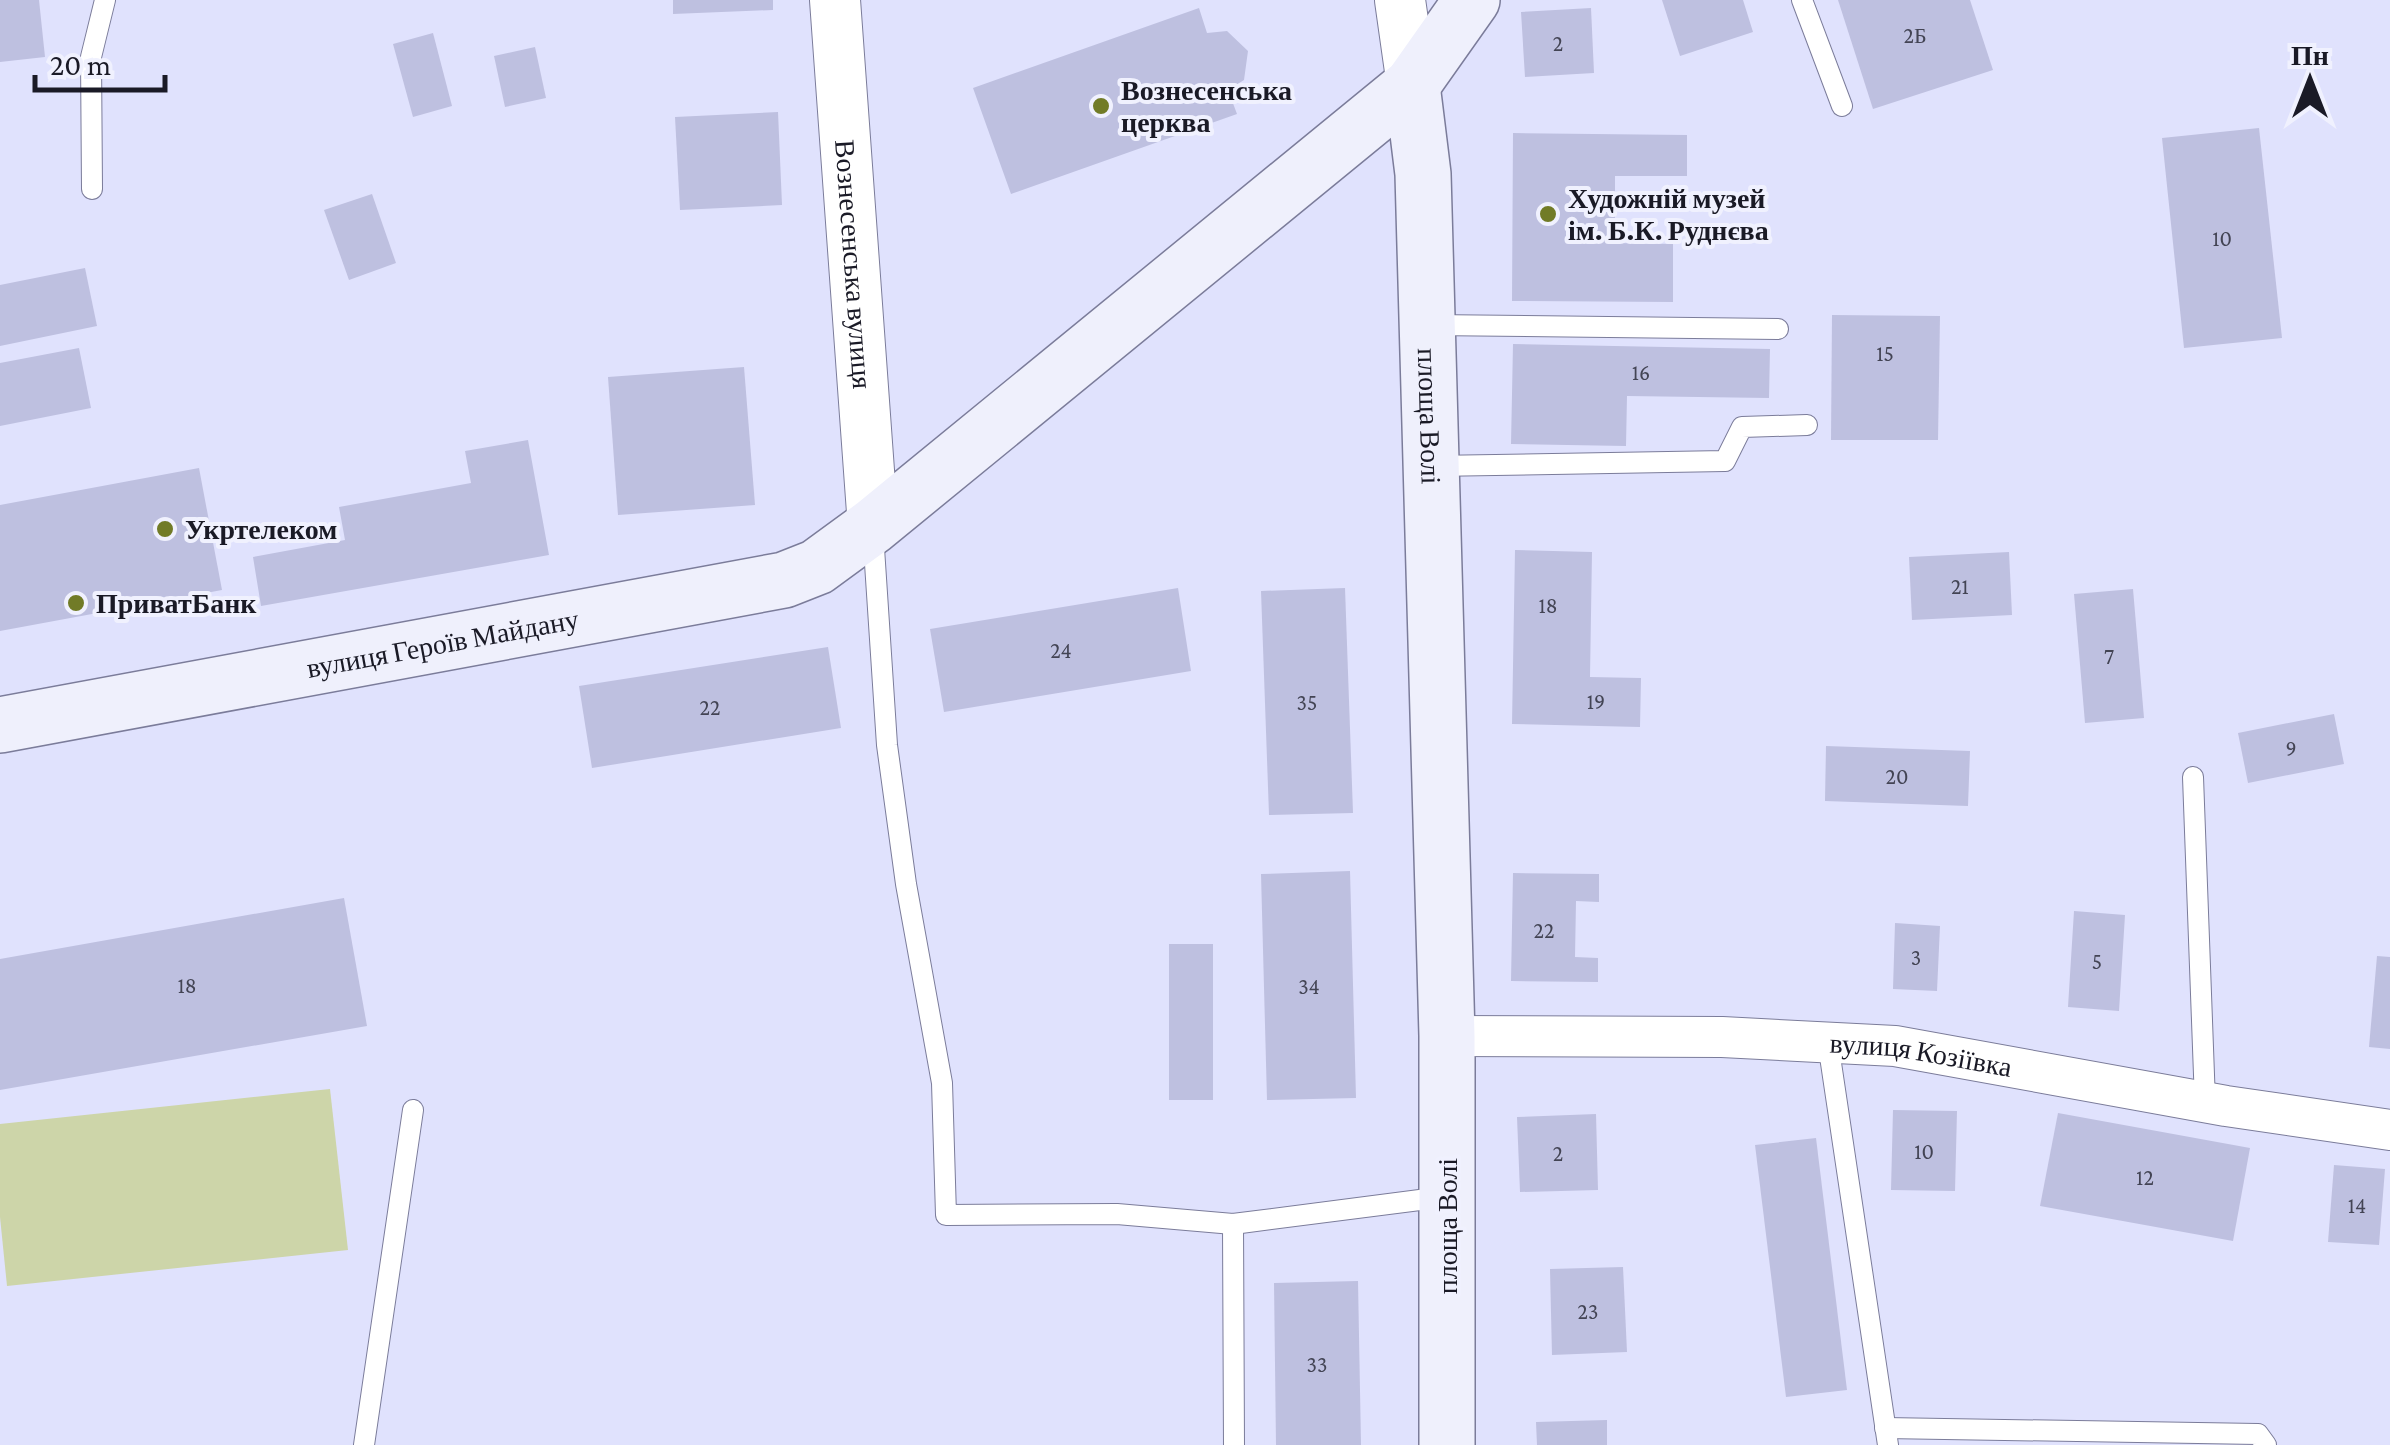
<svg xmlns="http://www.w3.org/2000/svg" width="2390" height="1445" font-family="'Crimson Pro',serif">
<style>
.green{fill:#cdd5a9}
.building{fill:#bec0e0}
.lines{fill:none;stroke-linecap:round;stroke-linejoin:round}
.service-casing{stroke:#7b7c9a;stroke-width:22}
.minor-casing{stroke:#7b7c9a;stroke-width:42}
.tertiary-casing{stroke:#7b7c9a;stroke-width:52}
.secondary-casing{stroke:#7b7c9a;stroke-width:58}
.service{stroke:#fff;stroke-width:20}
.minor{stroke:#fff;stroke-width:40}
.tertiary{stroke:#fff;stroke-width:50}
.secondary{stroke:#eff0fc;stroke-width:55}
.poi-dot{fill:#717b27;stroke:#f0f1fe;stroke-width:4}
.labels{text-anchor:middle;stroke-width:8;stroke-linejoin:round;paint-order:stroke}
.number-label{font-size:22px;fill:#434454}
.poi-label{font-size:28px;font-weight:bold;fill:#1a1a26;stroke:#f0f1fe;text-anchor:start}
.street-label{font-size:28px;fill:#1a1a26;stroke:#f0f1fe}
</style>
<rect width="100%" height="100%" fill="#e0e2fd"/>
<polygon class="green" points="330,1089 348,1250 7,1286 0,1217 0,1124"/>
<g class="building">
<polygon points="0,0 39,0 45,57 0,62"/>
<polygon points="673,0 773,0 773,10 673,14"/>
<polygon points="1662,0 1743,0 1753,32 1680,56"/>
<polygon points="1838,0 1970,0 1993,70 1873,109"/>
<polygon points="1199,8 1207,33 1227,31 1248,51 1244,80 1228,90 1237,114 1011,194 973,88"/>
<polygon points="1591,8 1594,73 1525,77 1521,12"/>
<polygon points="433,33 452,106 413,117 393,44"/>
<polygon points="535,47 546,98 505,107 494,56"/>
<polygon points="778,112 782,205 680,210 675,117"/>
<polygon points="2259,128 2282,338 2184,348 2162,138"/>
<polygon points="1513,133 1687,135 1687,176 1615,176 1615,243 1673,244 1673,302 1512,301"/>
<polygon points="372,194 396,263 349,280 324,210"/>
<polygon points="85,268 97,326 0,346 0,285"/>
<polygon points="1832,315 1940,316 1938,440 1831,440"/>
<polygon points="1513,344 1770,349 1769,398 1627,396 1626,446 1511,444"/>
<polygon points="79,348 91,408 0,426 0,363"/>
<polygon points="744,367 755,505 618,515 608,377"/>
<polygon points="528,440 549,555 261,606 253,557 345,540 339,507 471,483 465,451"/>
<polygon points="199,468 222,590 0,631 0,505"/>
<polygon points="1515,550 1592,552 1590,677 1641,678 1640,727 1512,724"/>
<polygon points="2009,552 2012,615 1912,620 1909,557"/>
<polygon points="1178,588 1191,671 944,712 930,629"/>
<polygon points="1345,588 1353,813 1269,815 1261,591"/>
<polygon points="2133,589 2144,718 2085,723 2074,594"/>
<polygon points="828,647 841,728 592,768 579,686"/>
<polygon points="2334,714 2344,764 2248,783 2238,733"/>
<polygon points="1826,746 1970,751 1968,806 1825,801"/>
<polygon points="1350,871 1356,1098 1267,1100 1261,874"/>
<polygon points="1513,873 1599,874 1599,902 1576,901 1575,957 1598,958 1598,982 1511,981"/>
<polygon points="344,898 367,1026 0,1090 0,959"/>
<polygon points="2074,911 2125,915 2119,1011 2068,1007"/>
<polygon points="1895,923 1940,926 1937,991 1893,989"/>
<rect x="1169" y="944" width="44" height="156"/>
<polygon points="2377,956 2390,957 2390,1049 2369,1047"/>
<polygon points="1893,1110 1957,1111 1955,1191 1891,1190"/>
<polygon points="2058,1113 2250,1148 2233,1241 2040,1206"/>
<polygon points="1596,1114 1598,1190 1520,1192 1517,1117"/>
<polygon points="1816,1138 1847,1390 1786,1397 1755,1145"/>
<polygon points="2334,1165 2385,1169 2379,1245 2328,1242"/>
<polygon points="1623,1267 1627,1352 1552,1355 1550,1269"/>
<polygon points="1358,1281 1361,1445 1276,1445 1274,1283"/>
<polygon points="1607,1420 1607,1445 1537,1445 1536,1422"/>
</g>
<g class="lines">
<defs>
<g id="service">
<polyline points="1802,0 1842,106"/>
<polyline points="92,189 91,57 105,0"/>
<polyline points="1429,325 1778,329"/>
<polyline points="1433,466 1725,461 1742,427 1807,425"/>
<polyline points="873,533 887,745 906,884 942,1083 946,1215 1117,1214 1233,1224 1443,1197"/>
<polyline points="2193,777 2205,1102"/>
<polyline points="1828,1043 1888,1445"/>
<polyline points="1233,1224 1234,1445"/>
<polyline points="1885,1428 2258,1434 2266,1445"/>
<polyline points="364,1445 413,1110"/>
</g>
<g id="minor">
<path id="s1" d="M 1447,1036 L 1722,1037 L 1895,1046 L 2226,1106 L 2390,1130"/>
</g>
<g id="tertiary">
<path id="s2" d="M 835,0 L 873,526"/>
<polyline points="1400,0 1412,85"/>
</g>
<g id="secondary">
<path id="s3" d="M 1412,85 L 1423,174 L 1447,1036 L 1447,1445"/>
<path id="s4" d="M 0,725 L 784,580 L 817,567 L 873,526 L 1412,85 L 1472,0"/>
</g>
</defs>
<use href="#service" class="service-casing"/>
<use href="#minor" class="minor-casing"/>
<use href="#tertiary" class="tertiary-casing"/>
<use href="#secondary" class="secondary-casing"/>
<use href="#service" class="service"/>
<use href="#minor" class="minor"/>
<use href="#tertiary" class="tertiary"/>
<use href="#secondary" class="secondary"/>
</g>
<g class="poi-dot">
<circle cx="1101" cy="106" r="10"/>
<circle cx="1548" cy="214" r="10"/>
<circle cx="165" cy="529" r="10"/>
<circle cx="76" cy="603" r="10"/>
</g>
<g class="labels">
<g class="number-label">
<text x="1915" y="43">2Б</text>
<text x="1558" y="51">2</text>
<text x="2222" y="246">10</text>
<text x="1885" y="361">15</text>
<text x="1641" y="380">16</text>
<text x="1960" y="594">21</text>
<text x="1548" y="613">18</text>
<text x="1061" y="658">24</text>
<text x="2109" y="664">7</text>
<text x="1596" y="709">19</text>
<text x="1307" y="710">35</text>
<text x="710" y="715">22</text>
<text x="2291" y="756">9</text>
<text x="1897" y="784">20</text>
<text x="1544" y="938">22</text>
<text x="1916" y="965">3</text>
<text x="2097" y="969">5</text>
<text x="187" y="993">18</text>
<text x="1309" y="994">34</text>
<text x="1924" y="1159">10</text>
<text x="1558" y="1161">2</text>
<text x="2145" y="1185">12</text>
<text x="2357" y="1213">14</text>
<text x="1588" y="1319">23</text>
<text x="1317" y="1372">33</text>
</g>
<g class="poi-label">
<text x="1121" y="100">Вознесенська<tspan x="1121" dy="32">церква</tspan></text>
<text x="1568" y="208">Художній музей<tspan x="1568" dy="32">ім. Б.К. Руднєва</tspan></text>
<text x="185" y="539">Укртелеком</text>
<text x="96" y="613">ПриватБанк</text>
</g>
<g class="street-label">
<text dy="10" stroke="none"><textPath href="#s2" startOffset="265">Вознесенська вулиця</textPath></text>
<text dy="10" stroke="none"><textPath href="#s3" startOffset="332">площа Волі</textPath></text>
<text dy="10" stroke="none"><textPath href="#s4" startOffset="450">вулиця Героїв Майдану</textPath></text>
<text dy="10" stroke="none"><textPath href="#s1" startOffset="475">вулиця Козіївка</textPath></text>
<text transform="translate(1447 1226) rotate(-90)" y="10">площа Волі</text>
</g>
</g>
<g transform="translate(2310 80)" stroke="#f0f1fe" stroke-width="8" paint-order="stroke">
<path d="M0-8L18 38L0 25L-18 38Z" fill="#1a1a26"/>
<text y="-15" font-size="28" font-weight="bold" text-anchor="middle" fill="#1a1a26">Пн</text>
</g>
<path d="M35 75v15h130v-15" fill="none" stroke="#1a1a26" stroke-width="5"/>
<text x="50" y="75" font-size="30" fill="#1a1a26" stroke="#f0f1fe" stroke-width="8" paint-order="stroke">20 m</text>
</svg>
